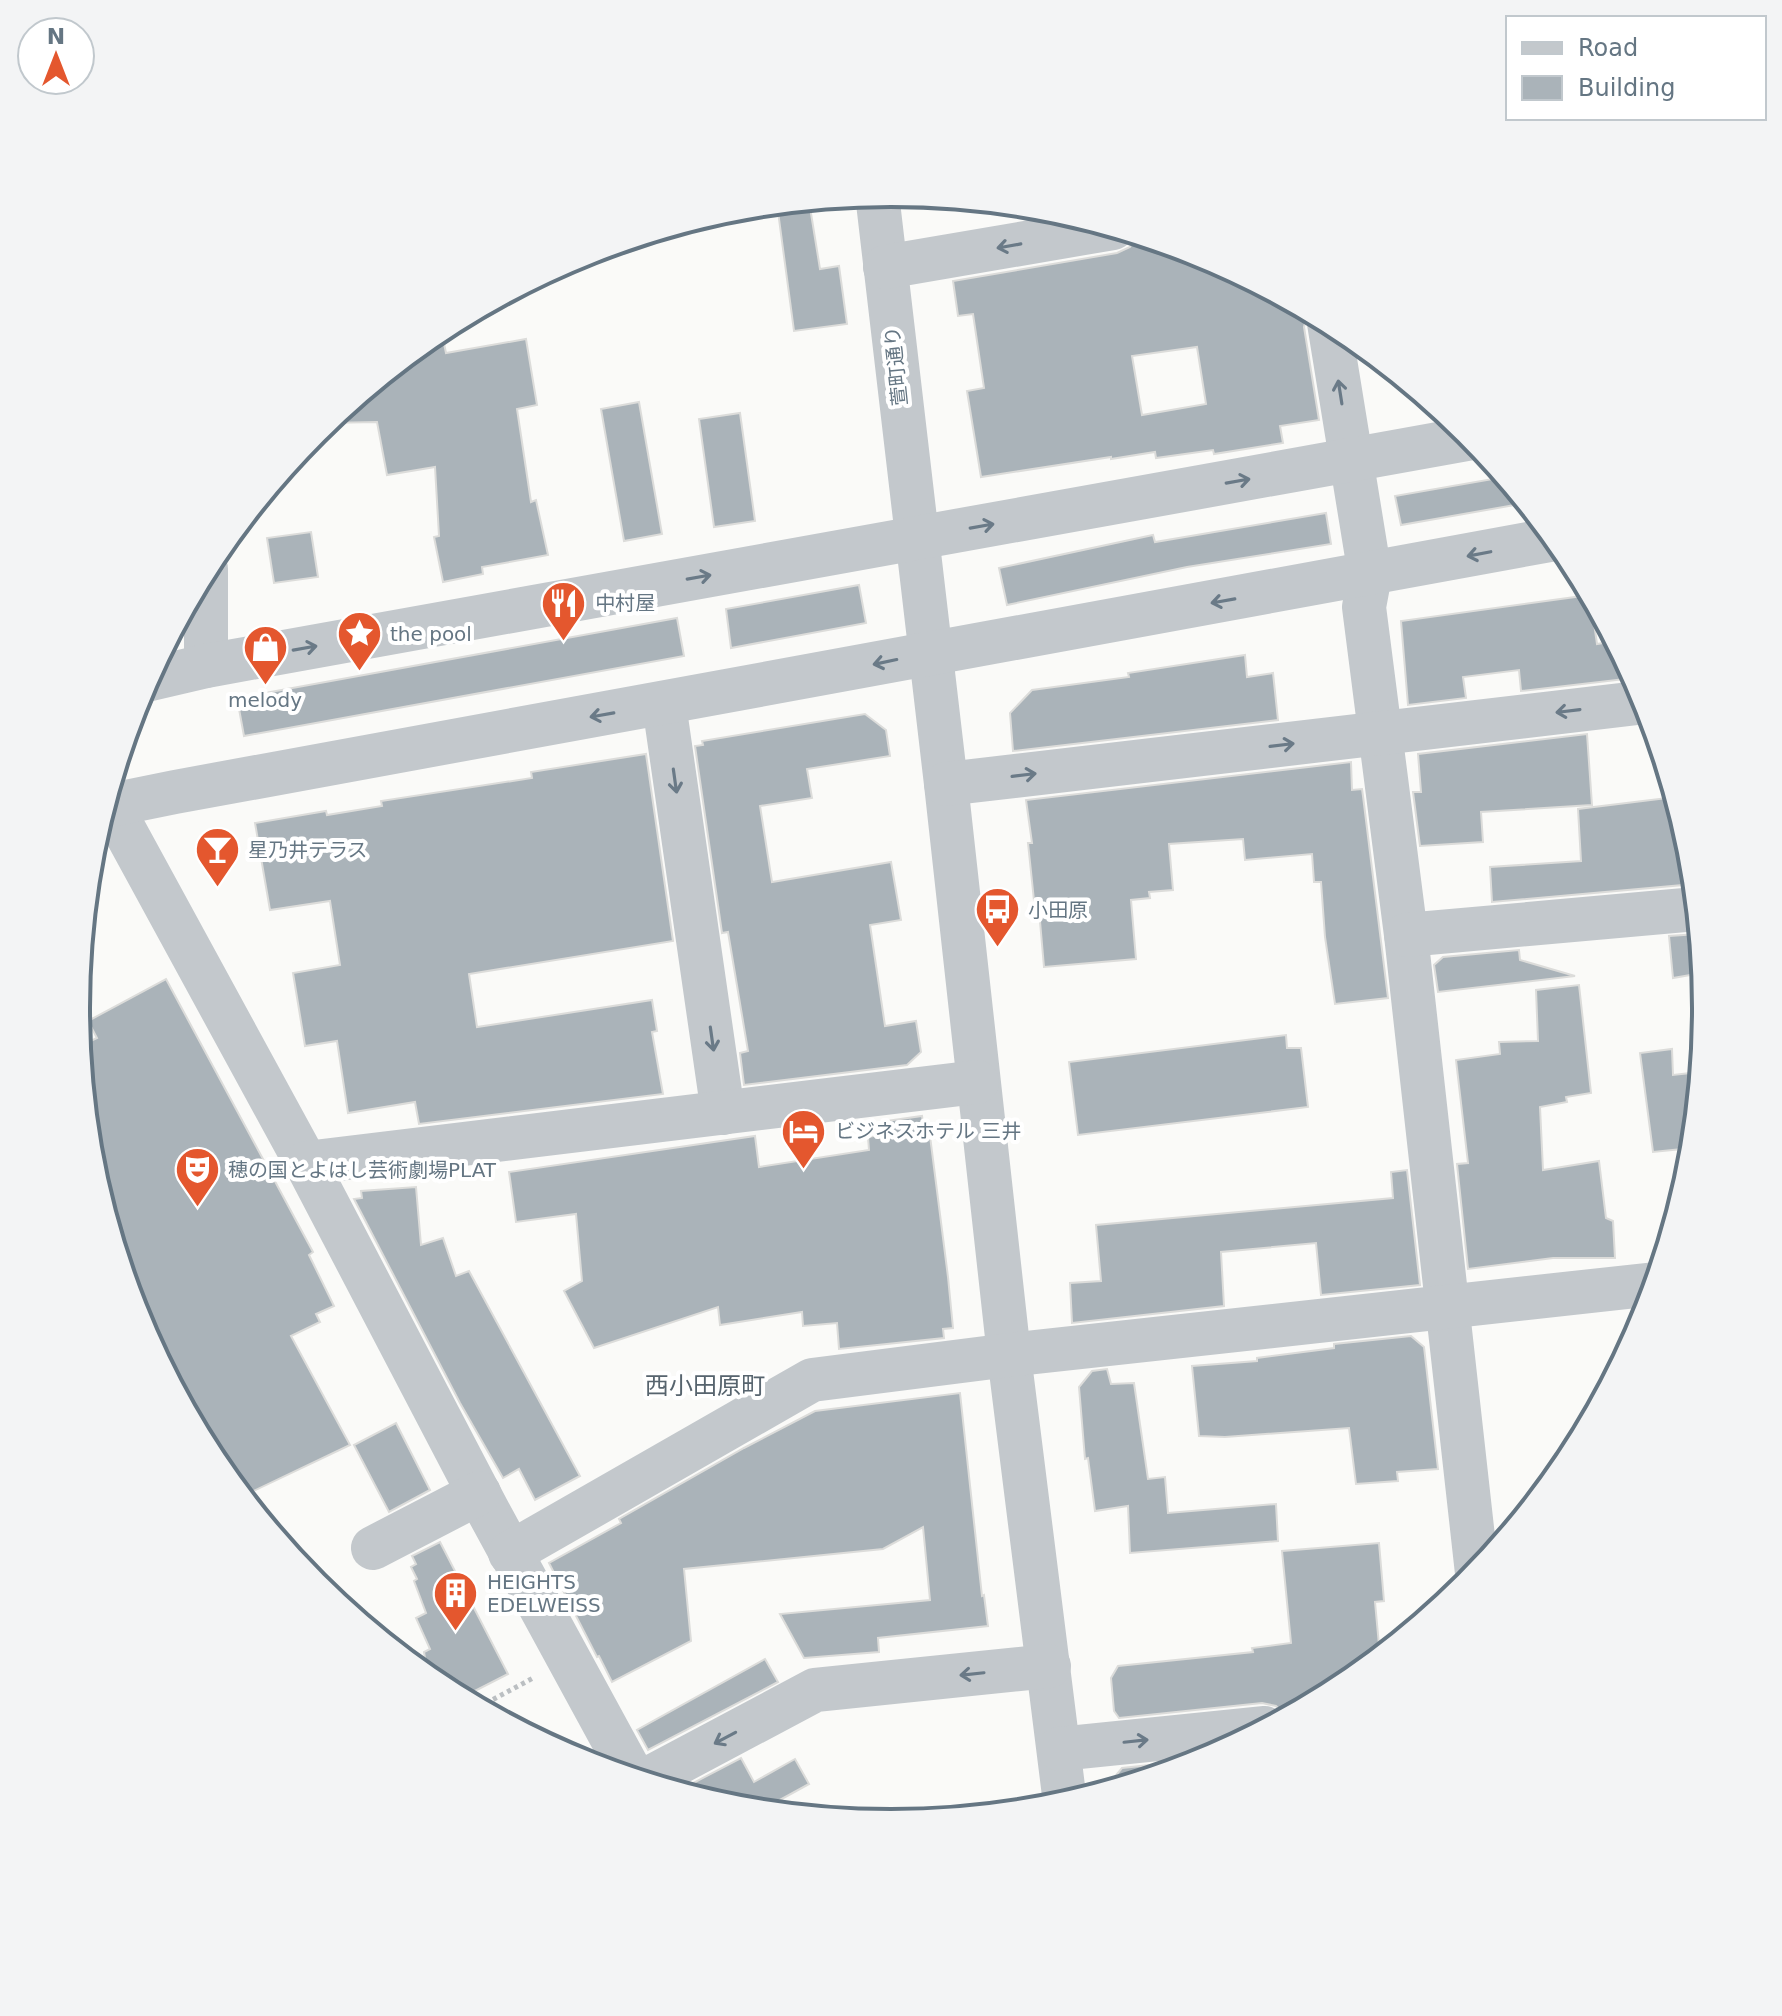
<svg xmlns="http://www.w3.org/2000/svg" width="1782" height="2016" font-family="'DejaVu Sans','Noto Sans JP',sans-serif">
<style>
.building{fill:#aab3b9;stroke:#dcdcda;stroke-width:2;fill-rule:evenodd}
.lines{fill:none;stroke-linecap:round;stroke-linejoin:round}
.path{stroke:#bbbfc2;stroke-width:5;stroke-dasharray:4 4;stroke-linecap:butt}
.minor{stroke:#c3c8cc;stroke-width:44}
.oneway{stroke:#6a7a87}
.labels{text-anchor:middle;stroke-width:8;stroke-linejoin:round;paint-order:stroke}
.street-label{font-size:20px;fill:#657683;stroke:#fff}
.poi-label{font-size:20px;fill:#657683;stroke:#fff;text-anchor:start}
.quarter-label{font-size:24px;fill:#57646e;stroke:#fff}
.rim{fill:none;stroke:#657683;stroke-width:4}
</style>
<rect width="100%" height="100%" fill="#fafaf8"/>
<g class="building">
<polygon points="809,201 820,269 839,266 847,324 794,331 777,204"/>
<path d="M 1137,235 L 1203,255 L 1308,311 L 1304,327 L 1319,420 L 1280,426 L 1283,443 L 1214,454 L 1213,450 L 1156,458 L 1155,452 L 1111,459 L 1111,457 L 981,477 L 967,391 L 984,388 L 973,314 L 958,316 L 953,281 L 1117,253 L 1130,247 ZM 1197,347 L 1206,404 L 1142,415 L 1132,356 Z"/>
<polygon points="441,329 446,353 526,339 537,405 517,409 531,502 536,500 548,555 482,567 483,574 443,582 434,537 439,536 435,467 387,475 377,422 326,423"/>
<polygon points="639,402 662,534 624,541 601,409"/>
<polygon points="740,413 755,521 714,527 699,419"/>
<polygon points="1504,477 1526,503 1401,525 1395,496"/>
<polygon points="1326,513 1331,544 1187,567 1007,605 999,568 1153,535 1155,542"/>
<polygon points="311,532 318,577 274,583 267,538"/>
<polygon points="859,585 866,623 731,648 726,609"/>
<polygon points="1590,595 1597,644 1615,641 1634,678 1521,691 1519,670 1463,677 1466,698 1408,705 1401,621"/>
<polygon points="677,618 684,656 244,736 237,698"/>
<polygon points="1245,655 1247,677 1273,673 1278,720 1013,751 1010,713 1032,690 1129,677 1128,673"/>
<polygon points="865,714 886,730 890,756 807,769 812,798 760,806 772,882 891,862 901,920 870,925 885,1026 916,1021 921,1052 907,1065 744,1085 740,1053 748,1051 728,932 722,933 695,746 703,745 702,741"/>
<polygon points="1587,734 1592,805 1481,812 1483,842 1420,846 1413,792 1421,792 1418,754"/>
<polygon points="646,754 673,941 469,974 477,1027 652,1000 657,1031 652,1032 663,1094 419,1124 415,1102 348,1113 337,1041 305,1046 293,973 340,965 330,901 270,910 255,823 326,811 327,815 382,806 381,801 532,778 531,772"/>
<polygon points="1351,762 1352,790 1362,789 1363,796 1388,998 1335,1004 1325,937 1321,882 1314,882 1312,854 1245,860 1243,839 1169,844 1173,890 1149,892 1150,898 1131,900 1136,959 1044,967 1039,910 1035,910 1028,843 1032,843 1026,800"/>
<polygon points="1675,797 1690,849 1694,884 1492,902 1490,867 1581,861 1578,809"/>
<polygon points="1698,934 1702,973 1673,978 1669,936"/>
<polygon points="1519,950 1520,960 1575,976 1438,992 1434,965 1443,957"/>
<polygon points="166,979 313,1252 309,1255 334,1306 316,1314 320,1322 291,1336 350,1445 243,1496 213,1460 138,1319 92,1167 80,1046 97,1038 88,1021"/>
<polygon points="1579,985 1591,1093 1566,1097 1567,1102 1540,1107 1543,1170 1599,1161 1606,1218 1613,1221 1615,1258 1553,1258 1468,1269 1457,1164 1468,1163 1456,1060 1500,1054 1499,1042 1538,1041 1536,990"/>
<polygon points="1286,1035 1287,1048 1301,1048 1308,1107 1078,1135 1069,1062"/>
<polygon points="1672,1049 1673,1075 1700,1072 1692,1148 1653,1152 1640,1053"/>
<polygon points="922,1116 925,1136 930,1136 948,1277 953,1328 943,1329 944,1338 839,1349 837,1323 803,1326 802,1312 720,1325 718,1307 594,1348 564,1291 582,1281 576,1214 516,1222 509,1172 755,1136 759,1167 869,1150 868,1137 874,1136 872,1123"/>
<polygon points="1407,1170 1420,1285 1321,1295 1316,1243 1221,1252 1224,1306 1072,1323 1070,1283 1101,1281 1096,1225 1393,1198 1391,1172"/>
<polygon points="416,1187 421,1245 443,1238 456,1276 469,1271 580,1476 535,1500 519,1469 503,1478 460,1403 354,1199 362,1198 361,1191"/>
<polygon points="1411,1336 1424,1347 1438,1469 1397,1472 1398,1481 1356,1484 1349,1428 1225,1437 1199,1436 1192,1366 1257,1361 1257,1358 1334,1348 1334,1344"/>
<polygon points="1107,1369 1111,1384 1134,1383 1148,1479 1165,1477 1168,1513 1276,1504 1278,1541 1130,1553 1128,1506 1095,1511 1088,1458 1085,1459 1079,1387 1092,1371"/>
<polygon points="960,1393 982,1596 984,1595 988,1626 878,1638 879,1652 804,1658 780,1614 930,1600 923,1527 883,1549 684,1569 691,1641 612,1682 599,1656 597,1657 549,1563 621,1523 619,1519 744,1448 815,1411"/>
<polygon points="396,1423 430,1490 389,1512 354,1445"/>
<polygon points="440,1542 508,1674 461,1698 428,1677 424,1652 430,1649 416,1618 426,1613 414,1581 417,1579 411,1567 416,1564 412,1556"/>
<polygon points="1379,1543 1384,1601 1375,1602 1380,1656 1343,1686 1286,1716 1276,1706 1262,1703 1119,1718 1114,1711 1111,1678 1118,1666 1253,1652 1252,1648 1291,1643 1282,1551"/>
<polygon points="765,1659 778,1682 648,1750 637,1730"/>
<polygon points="741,1758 754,1782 795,1759 809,1784 767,1807 769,1811 732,1807 678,1791"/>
<polygon points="1206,1759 1202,1761 1103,1791 1122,1768"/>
</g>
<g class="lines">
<polyline class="path" points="479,1707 535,1677"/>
<g class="minor">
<polyline points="877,194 946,784 1009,1355 1065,1803"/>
<polyline points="885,267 1113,228"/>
<polyline points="1329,323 1370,575 1364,607 1406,935 1477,1573"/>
<polyline points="206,569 206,666"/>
<polyline points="146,680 206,666 1472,438"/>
<polyline points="664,704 723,1113"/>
<polyline points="946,784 1646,702"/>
<polyline points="107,798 306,1163 487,1509 633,1777"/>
<polyline points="104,809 111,805 175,792 1555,539"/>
<polyline points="1406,935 1696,909"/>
<polyline points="306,1163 977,1082"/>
<polyline points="373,1548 479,1493"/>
<polyline points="510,1553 812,1380 1009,1355 1655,1284"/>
<polyline points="1059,1749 1265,1728"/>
<polyline points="644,1781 815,1690 1049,1666"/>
</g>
</g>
<defs><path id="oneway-shaft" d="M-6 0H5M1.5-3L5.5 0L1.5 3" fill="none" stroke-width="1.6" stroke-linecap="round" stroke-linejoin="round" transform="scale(2)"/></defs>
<g class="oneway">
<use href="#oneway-shaft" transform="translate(1009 246) rotate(170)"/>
<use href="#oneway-shaft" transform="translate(1340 392) rotate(-99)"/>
<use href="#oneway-shaft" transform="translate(1238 481) rotate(-10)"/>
<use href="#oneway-shaft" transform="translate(982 526) rotate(-10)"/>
<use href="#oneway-shaft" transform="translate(1479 554) rotate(169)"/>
<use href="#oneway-shaft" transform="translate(699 577) rotate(-10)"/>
<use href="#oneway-shaft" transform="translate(1223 601) rotate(170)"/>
<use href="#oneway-shaft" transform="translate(305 648) rotate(-10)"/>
<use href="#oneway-shaft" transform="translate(885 662) rotate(168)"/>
<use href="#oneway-shaft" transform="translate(1568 711) rotate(173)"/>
<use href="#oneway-shaft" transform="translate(602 715) rotate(170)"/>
<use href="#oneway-shaft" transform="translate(1282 745) rotate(-7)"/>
<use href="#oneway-shaft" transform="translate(1024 775) rotate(-7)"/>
<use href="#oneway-shaft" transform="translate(675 781) rotate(82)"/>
<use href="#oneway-shaft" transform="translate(712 1039) rotate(82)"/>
<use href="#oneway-shaft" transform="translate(972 1674) rotate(174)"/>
<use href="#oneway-shaft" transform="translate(725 1738) rotate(152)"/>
<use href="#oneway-shaft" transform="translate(1136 1741) rotate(-6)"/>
</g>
<defs>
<symbol id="restaurant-pin" viewBox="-11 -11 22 30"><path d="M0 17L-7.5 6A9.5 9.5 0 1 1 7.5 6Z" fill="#e4572e" stroke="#fff"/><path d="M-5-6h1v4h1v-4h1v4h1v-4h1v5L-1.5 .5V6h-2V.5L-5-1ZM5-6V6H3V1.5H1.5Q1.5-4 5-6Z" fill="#fff"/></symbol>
<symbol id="sight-pin" viewBox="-11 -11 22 30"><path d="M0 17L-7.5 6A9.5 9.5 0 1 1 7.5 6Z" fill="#e4572e" stroke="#fff"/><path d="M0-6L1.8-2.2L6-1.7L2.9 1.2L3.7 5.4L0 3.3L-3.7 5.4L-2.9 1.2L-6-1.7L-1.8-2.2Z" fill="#fff"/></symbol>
<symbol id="shop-pin" viewBox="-11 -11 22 30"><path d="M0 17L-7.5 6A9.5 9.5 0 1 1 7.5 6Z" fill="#e4572e" stroke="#fff"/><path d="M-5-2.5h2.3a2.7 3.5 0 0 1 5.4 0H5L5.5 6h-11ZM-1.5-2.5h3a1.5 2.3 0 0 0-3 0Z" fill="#fff"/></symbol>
<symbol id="bar-pin" viewBox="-11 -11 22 30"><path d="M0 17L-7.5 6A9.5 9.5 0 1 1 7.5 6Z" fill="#e4572e" stroke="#fff"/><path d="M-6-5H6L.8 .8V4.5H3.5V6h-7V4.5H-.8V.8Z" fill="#fff"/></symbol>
<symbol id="bus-pin" viewBox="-11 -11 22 30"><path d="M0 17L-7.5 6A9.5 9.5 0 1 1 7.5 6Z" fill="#e4572e" stroke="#fff"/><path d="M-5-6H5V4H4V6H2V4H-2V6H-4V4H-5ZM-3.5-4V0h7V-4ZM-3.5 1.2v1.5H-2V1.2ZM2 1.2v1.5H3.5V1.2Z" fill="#fff"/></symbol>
<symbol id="hotel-pin" viewBox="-11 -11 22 30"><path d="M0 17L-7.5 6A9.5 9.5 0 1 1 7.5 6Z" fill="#e4572e" stroke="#fff"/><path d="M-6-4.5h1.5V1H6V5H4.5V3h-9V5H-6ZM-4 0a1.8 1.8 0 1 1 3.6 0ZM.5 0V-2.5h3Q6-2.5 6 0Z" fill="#fff"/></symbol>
<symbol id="theatre-pin" viewBox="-11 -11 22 30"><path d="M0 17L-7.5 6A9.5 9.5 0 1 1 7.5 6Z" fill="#e4572e" stroke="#fff"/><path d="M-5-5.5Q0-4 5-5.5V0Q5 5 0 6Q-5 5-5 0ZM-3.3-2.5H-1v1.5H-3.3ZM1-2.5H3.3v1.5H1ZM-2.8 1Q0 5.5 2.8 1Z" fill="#fff"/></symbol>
<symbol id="building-pin" viewBox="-11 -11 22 30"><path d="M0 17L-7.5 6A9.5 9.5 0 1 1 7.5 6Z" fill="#e4572e" stroke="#fff"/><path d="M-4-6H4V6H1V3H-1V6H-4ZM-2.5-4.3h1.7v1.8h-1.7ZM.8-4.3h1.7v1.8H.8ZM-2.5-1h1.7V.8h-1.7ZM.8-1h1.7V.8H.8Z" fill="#fff"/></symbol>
</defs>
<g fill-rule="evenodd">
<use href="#restaurant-pin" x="538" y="578" width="51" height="69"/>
<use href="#sight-pin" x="334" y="608" width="51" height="69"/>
<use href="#shop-pin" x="240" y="622" width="51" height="69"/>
<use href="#bar-pin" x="192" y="824" width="51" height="69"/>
<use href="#bus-pin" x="972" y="884" width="51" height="69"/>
<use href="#hotel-pin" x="778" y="1106" width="51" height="69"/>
<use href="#theatre-pin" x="172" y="1144" width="51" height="69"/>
<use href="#building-pin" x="430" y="1568" width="51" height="69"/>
</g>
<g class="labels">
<g class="street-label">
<text transform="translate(896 366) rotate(-96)" y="7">萱町通り</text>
</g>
<g class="poi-label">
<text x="595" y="610">中村屋</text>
<text x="390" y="641">the pool</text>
<text x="265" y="707" text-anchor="middle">melody</text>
<text x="248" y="857">星乃井テラス</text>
<text x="1028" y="917">小田原</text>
<text x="835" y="1138">ビジネスホテル 三井</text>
<text x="228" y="1177">穂の国とよはし芸術劇場PLAT</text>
<text x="487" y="1589">HEIGHTS<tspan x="487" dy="23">EDELWEISS</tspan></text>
</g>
<g class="quarter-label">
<text x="705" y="1394">西小田原町</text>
</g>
</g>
<path d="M0 0H1782V2016H0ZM90 1008a801 801 0 1 1 1602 0a801 801 0 1 1-1602 0Z" fill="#f3f4f5" fill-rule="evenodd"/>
<path class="rim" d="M90 1008a801 801 0 1 1 1602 0a801 801 0 1 1-1602 0Z"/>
<rect x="1506" y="16" width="260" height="104" fill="#ffffff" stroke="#c1c8cd" stroke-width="2"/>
<rect x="1522" y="42" width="40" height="12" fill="#c3c8cc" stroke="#c1c8cd" stroke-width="2"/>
<text x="1578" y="56" font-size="24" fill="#657683">Road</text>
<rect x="1522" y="76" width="40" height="24" fill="#aab3b9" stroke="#c1c8cd" stroke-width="2"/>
<text x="1578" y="96" font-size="24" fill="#657683">Building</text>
<g transform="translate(56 56)"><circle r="38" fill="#ffffff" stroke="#c1c8cd" stroke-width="2"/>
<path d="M0-6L14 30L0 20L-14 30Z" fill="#e4572e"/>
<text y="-12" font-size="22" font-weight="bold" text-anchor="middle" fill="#657683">N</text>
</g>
</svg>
